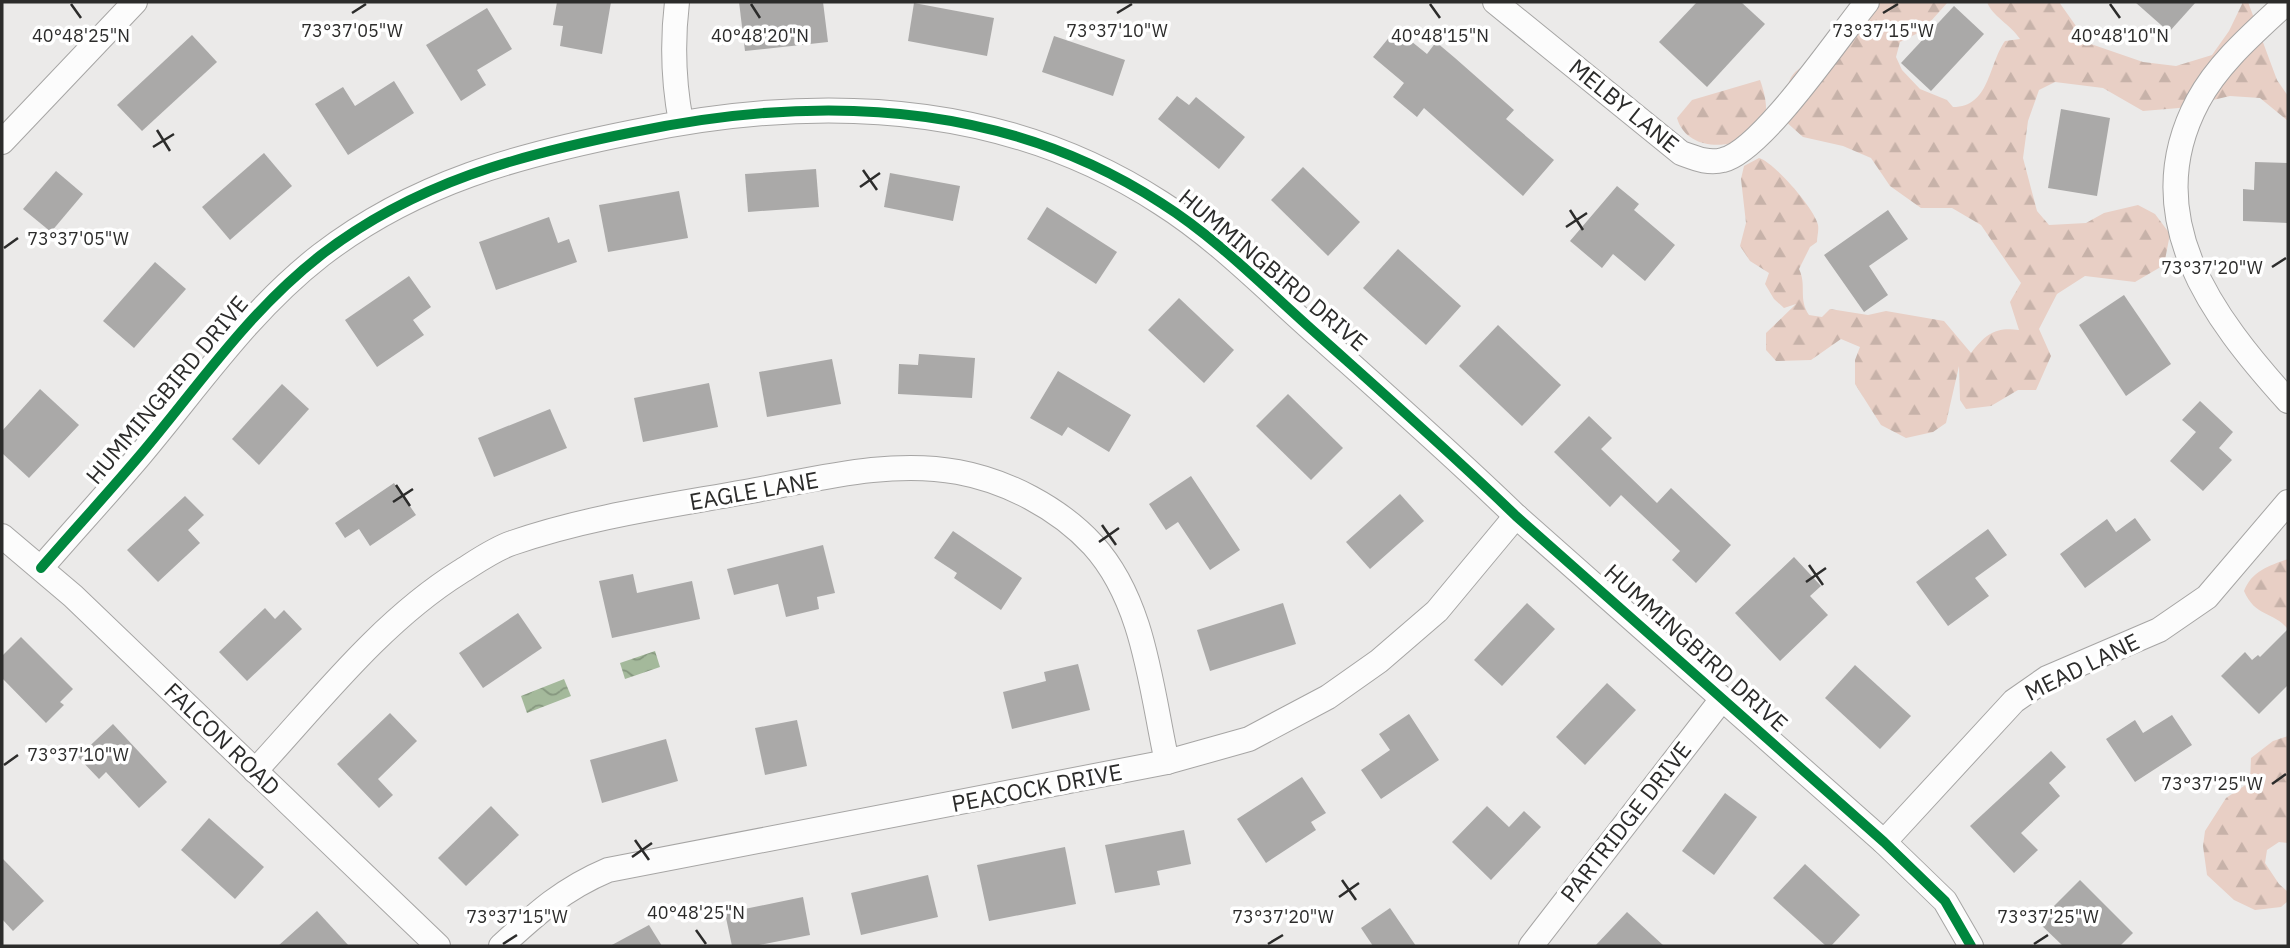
<svg xmlns="http://www.w3.org/2000/svg" width="2290" height="948" font-family="'IBM Plex Sans',sans-serif">
<style>
.forest{fill:url(#forest-firs)}
.water{fill:url(#water-waves)}
.building{fill:#aaa9a8}
.lines{fill:none;stroke-linecap:round;stroke-linejoin:round}
.street-casing{stroke:#a6a5a4;stroke-width:26}
.street{stroke:#fcfcfc;stroke-width:24}
.cycleway-casing{stroke:#fff;stroke-width:15}
.cycleway{stroke:#00873e;stroke-width:10}
.ticks{fill:none;stroke:#2c2c2b;stroke-width:2.5}
.labels{text-anchor:middle;stroke-width:7;stroke-linejoin:round;paint-order:stroke}
.street-label{font-size:23px;fill:#2c2c2b;stroke:#fff}
.ticks-label{font-size:18px;text-anchor:middle;fill:#2c2c2b;stroke:#fff;stroke-width:7;stroke-linejoin:round;paint-order:stroke}
</style>
<defs>
<pattern id="forest-firs" width="22" height="20" patternUnits="userSpaceOnUse" patternTransform="scale(1.75)"><rect width="22" height="20" fill="#e8cfc5"/><path d="M5 1l3.5 6h-7zM16 11l3.5 6h-7z" fill="#c7b2a9"/></pattern>
<pattern id="water-waves" width="16" height="10" patternUnits="userSpaceOnUse" patternTransform="scale(1.75)"><rect width="16" height="10" fill="#a4b99b"/><path d="M0 5q4-4 8 0t8 0" fill="none" stroke="#86977f"/></pattern>
</defs>
<rect width="100%" height="100%" fill="#ebeae9"/>
<g class="forest">
<path d="M 1873,2 L 1948,2 L 1922,31 L 1900,42 L 1896,57 L 1902,70 L 1920,89 L 1947,100 L 1953,107 C 1990,107 1988,65 2005,41 L 2020,39 C 2011,25 1992,16 1987,2 L 2059,2 L 2088,43 L 2143,62 L 2176,66 L 2212,55 L 2229,31 L 2243,2 L 2248,2 L 2277,80 L 2288,96 L 2288,121 L 2260,98 L 2230,96 L 2179,108 L 2143,111 L 2103,88 L 2055,82 L 2039,90 L 2028,121 L 2023,158 L 2037,211 L 2049,225 L 2086,223 L 2104,213 L 2138,205 L 2155,214 L 2170,234 L 2164,265 L 2135,282 L 2085,276 L 2057,294 L 2039,329 L 2051,356 L 2036,390 L 2018,390 L 1991,406 L 1966,409 L 1960,400 L 1959,366 L 1946,423 L 1933,432 L 1906,438 L 1881,425 L 1855,384 L 1855,360 L 1860,347 L 1841,339 L 1811,360 L 1776,361 L 1766,350 L 1766,333 L 1796,304 L 1784,308 L 1774,299 L 1765,284 L 1769,273 L 1750,261 L 1740,246 L 1746,223 L 1741,179 L 1744,166 L 1759,158 C 1774,162 1815,209 1818,225 C 1819,230 1817,237 1817,242 L 1810,247 L 1799,269 C 1807,285 1798,299 1809,315 L 1822,317 L 1830,309 L 1868,315 L 1886,311 L 1944,321 L 1971,353 C 1986,334 1995,327 2019,330 L 2010,302 L 2021,283 L 1981,225 L 1952,208 L 1921,208 L 1890,186 L 1871,158 L 1843,146 L 1803,137 L 1784,120 C 1787,55 1798,77 1840,46 C 1853,36 1863,15 1873,2 Z"/>
<path d="M 1760,80 C 1764,91 1768,106 1765,118 C 1757,147 1689,160 1677,118 L 1692,100 Z"/>
<path d="M 2288,559 L 2288,629 C 2273,611 2255,617 2244,591 C 2252,571 2268,566 2288,559 Z"/>
<polygon points="2288,736 2288,843 2279,842 2267,850 2265,863 2279,884 2288,892 2288,901 2281,907 2255,910 2234,900 2207,875 2203,846 2205,831 2226,798 2250,782 2251,758 2273,741"/>
</g>
<g class="water">
<polygon points="655,651 660,667 625,679 620,663"/>
<polygon points="564,679 571,696 527,713 521,696"/>
</g>
<g class="building">
<polygon points="557,2 611,2 602,54 560,46 563,26 553,25"/>
<polygon points="739,2 823,2 828,42 745,51"/>
<polygon points="1697,2 1741,2 1765,24 1707,87 1659,42"/>
<polygon points="2135,2 2196,2 2169,32"/>
<polygon points="914,3 994,18 987,56 908,41"/>
<polygon points="1954,6 1984,34 1931,91 1901,63"/>
<polygon points="487,8 512,49 477,70 486,85 461,101 426,45"/>
<polygon points="1396,29 1427,54 1436,42 1455,58 1514,110 1506,119 1554,160 1523,196 1424,108 1417,117 1393,97 1404,83 1373,57"/>
<polygon points="192,35 217,62 142,131 117,105"/>
<polygon points="1054,36 1125,60 1113,96 1042,72"/>
<polygon points="394,81 414,113 348,155 315,104 343,87 355,106"/>
<polygon points="1177,96 1189,105 1196,97 1245,137 1219,169 1158,119"/>
<polygon points="2061,109 2110,118 2097,196 2048,188"/>
<polygon points="264,153 292,186 230,240 202,207"/>
<polygon points="2255,162 2288,163 2288,223 2243,221 2243,189 2254,190"/>
<polygon points="1303,167 1360,222 1328,256 1271,200"/>
<polygon points="816,169 819,207 748,212 745,174"/>
<polygon points="56,171 83,194 51,232 23,209"/>
<polygon points="890,173 960,186 953,221 884,207"/>
<polygon points="1617,186 1639,204 1634,210 1675,245 1645,281 1613,254 1602,268 1570,241"/>
<polygon points="679,191 688,238 608,252 599,205"/>
<polygon points="1047,207 1117,252 1096,284 1027,239"/>
<polygon points="1888,210 1908,239 1869,266 1888,295 1864,312 1824,255"/>
<polygon points="549,217 558,243 569,239 577,262 496,290 479,242"/>
<polygon points="1398,249 1461,306 1426,345 1363,288"/>
<polygon points="155,262 186,289 134,348 103,321"/>
<polygon points="409,276 431,307 413,320 424,335 377,367 345,320"/>
<polygon points="2124,295 2171,364 2126,396 2079,325"/>
<polygon points="1179,298 1234,350 1204,383 1148,330"/>
<polygon points="1498,325 1561,385 1522,426 1459,366"/>
<polygon points="919,354 975,358 972,398 898,394 899,364 918,365"/>
<polygon points="832,359 841,404 767,417 759,372"/>
<polygon points="1058,371 1131,415 1109,452 1068,427 1062,436 1030,418"/>
<polygon points="709,383 718,427 643,442 634,398"/>
<polygon points="282,384 309,409 259,465 232,439"/>
<polygon points="40,389 79,425 29,478 2,453 2,431"/>
<polygon points="1288,394 1343,448 1311,480 1256,426"/>
<polygon points="2200,401 2233,432 2219,448 2232,460 2203,491 2170,461 2196,432 2182,420"/>
<polygon points="550,409 567,448 494,477 478,438"/>
<polygon points="1589,416 1612,438 1601,449 1657,503 1671,488 1731,545 1696,583 1672,560 1680,551 1621,495 1610,507 1554,452"/>
<polygon points="1191,476 1240,550 1210,570 1178,522 1166,530 1149,504"/>
<polygon points="394,483 416,515 370,546 359,529 345,538 335,523"/>
<polygon points="1400,494 1424,521 1370,569 1346,542"/>
<polygon points="185,496 204,515 188,530 200,543 158,582 127,550"/>
<polygon points="2135,518 2151,540 2085,588 2060,554 2107,519 2116,532"/>
<polygon points="1988,529 2007,555 1975,578 1989,596 1948,626 1916,582"/>
<polygon points="953,531 1022,578 1001,610 954,578 957,573 934,558"/>
<polygon points="823,545 835,593 817,597 819,609 786,617 778,584 734,595 727,569"/>
<polygon points="1794,557 1821,586 1810,596 1828,615 1780,661 1735,613"/>
<polygon points="633,574 637,593 692,581 700,619 612,638 599,581"/>
<polygon points="1283,603 1296,644 1210,671 1197,630"/>
<polygon points="1527,603 1555,629 1502,686 1474,660"/>
<polygon points="265,608 275,619 284,610 302,629 247,681 219,652"/>
<polygon points="518,613 542,648 483,688 459,653"/>
<polygon points="2288,629 2288,685 2259,714 2221,676 2245,652 2252,660 2258,655 2260,657"/>
<polygon points="21,637 73,689 60,702 64,705 46,723 2,678 2,656"/>
<polygon points="1078,664 1090,710 1012,729 1003,692 1046,681 1044,672"/>
<polygon points="1855,665 1911,716 1880,749 1825,698"/>
<polygon points="1607,683 1636,710 1585,765 1556,737"/>
<polygon points="390,713 417,741 378,779 393,795 379,808 337,764"/>
<polygon points="1409,714 1439,760 1381,799 1361,770 1390,750 1379,734"/>
<polygon points="2172,715 2192,745 2135,782 2106,739 2135,720 2143,733"/>
<polygon points="797,720 807,766 765,775 755,728"/>
<polygon points="113,724 167,782 139,808 106,772 99,779 78,757"/>
<polygon points="666,739 678,781 602,803 590,760"/>
<polygon points="2051,751 2066,767 2049,783 2060,796 2021,833 2038,850 2014,873 1970,826"/>
<polygon points="1302,777 1326,813 1311,822 1316,830 1266,863 1237,819"/>
<polygon points="1725,793 1757,817 1714,875 1682,851"/>
<polygon points="491,806 519,835 466,886 438,858"/>
<polygon points="1487,806 1509,827 1524,811 1541,827 1491,880 1452,842"/>
<polygon points="209,818 264,867 235,899 181,850"/>
<polygon points="1184,830 1191,864 1157,871 1160,885 1115,893 1105,845"/>
<polygon points="1065,847 1076,904 989,921 977,865"/>
<polygon points="2,858 44,901 13,931 2,919"/>
<polygon points="1805,864 1860,915 1831,946 1826,946 1773,898"/>
<polygon points="928,875 938,917 861,935 851,893"/>
<polygon points="2080,880 2133,933 2120,946 2063,946 2038,922"/>
<polygon points="803,897 810,935 754,946 732,946 725,913"/>
<polygon points="1390,908 1416,946 1373,946 1361,928"/>
<polygon points="317,911 349,946 278,946"/>
<polygon points="1627,912 1664,946 1595,946"/>
<polygon points="649,925 662,946 610,946"/>
</g>
<g class="lines">
<defs>
<g id="street">
<path d="M 677,2 C 672,44 673,80 681,122"/>
<path d="M 1495,2 L 1681,153 C 1695,158 1708,164 1723,160 C 1762,151 1839,36 1867,2"/>
<path d="M 2287,2 C 2255,32 2219,62 2198,101 C 2136,217 2213,318 2288,401"/>
<polyline points="2,142 135,2"/>
<polyline points="2,536 73,596 438,946"/>
<path d="M 41,568 C 74,530 108,493 141,454 C 199,385 249,311 321,255 C 416,182 519,155 634,132 C 815,94 1001,99 1161,203 C 1218,239 1267,290 1318,335 C 1385,395 1452,454 1516,516 L 1884,842 L 1945,901 L 1971,946"/>
<path d="M 255,771 C 318,703 380,622 460,572 C 476,562 494,549 512,543 C 587,517 667,506 745,492 C 814,480 888,459 958,472 C 1007,481 1059,508 1093,545 C 1145,602 1151,690 1167,762"/>
<polyline points="1884,842 2014,701 2047,678 2159,630 2207,597 2288,502"/>
<path d="M 501,946 C 537,913 563,889 608,870 L 1167,762 L 1249,739 L 1328,697 L 1379,661 L 1437,611 L 1516,516"/>
<polyline points="1531,946 1722,699"/>
</g>
</defs>
<use href="#street" class="street-casing"/>
<use href="#street" class="street"/>
<defs>
<path id="cycleway" d="M 41,568 C 74,530 108,493 141,454 C 199,385 249,311 321,255 C 416,182 519,155 634,132 C 815,94 1001,99 1161,203 C 1218,239 1267,290 1318,335 C 1385,395 1452,454 1516,516 L 1884,842 L 1945,901 L 1971,946"/>
</defs>
<use href="#cycleway" class="cycleway-casing"/>
<use href="#cycleway" class="cycleway"/>
</g>
<path class="ticks" d="M 71,4 L 81,18M 751,4 L 760,18M 1430,4 L 1440,18M 2110,4 L 2120,18M 352,13 L 366,4M 1117,13 L 1132,4M 1883,13 L 1898,4M 157,130 L 170,151M 153,147 L 174,134M 863,170 L 877,190M 860,187 L 880,173M 1570,210 L 1583,230M 1566,227 L 1587,213M 4,248 L 18,238M 2272,267 L 2286,258M 396,485 L 410,506M 393,502 L 413,489M 1102,525 L 1116,545M 1099,542 L 1119,528M 1809,565 L 1823,585M 1806,582 L 1826,568M 4,765 L 18,755M 2272,784 L 2286,774M 635,840 L 649,860M 632,857 L 652,843M 1342,880 L 1356,900M 1339,897 L 1359,883M 696,930 L 706,944M 503,944 L 517,935M 1268,944 L 1283,935M 2034,944 L 2048,935"/>
<g class="labels">
<g class="street-label">
<text transform="translate(1624 106) rotate(39)" y="8">MELBY LANE</text>
<text transform="translate(1273 270) rotate(40)" y="8">HUMMINGBIRD DRIVE</text>
<text transform="translate(167 390) rotate(-50)" y="8">HUMMINGBIRD DRIVE</text>
<text transform="translate(754 491) rotate(-10)" y="8">EAGLE LANE</text>
<text transform="translate(1696 648) rotate(42)" y="8">HUMMINGBIRD DRIVE</text>
<text transform="translate(2082 667) rotate(-26)" y="8">MEAD LANE</text>
<text transform="translate(222 739) rotate(44)" y="8">FALCON ROAD</text>
<text transform="translate(1037 788) rotate(-11)" y="8">PEACOCK DRIVE</text>
<text transform="translate(1626 822) rotate(-52)" y="8">PARTRIDGE DRIVE</text>
</g>
</g>
<g class="ticks-label">
<text x="352" y="37">73°37'05"W</text>
<text x="1117" y="37">73°37'10"W</text>
<text x="1883" y="37">73°37'15"W</text>
<text x="81" y="42">40°48'25"N</text>
<text x="760" y="42">40°48'20"N</text>
<text x="1440" y="42">40°48'15"N</text>
<text x="2120" y="42">40°48'10"N</text>
<text x="78" y="245">73°37'05"W</text>
<text x="2212" y="274">73°37'20"W</text>
<text x="78" y="761">73°37'10"W</text>
<text x="2212" y="790">73°37'25"W</text>
<text x="696" y="919">40°48'25"N</text>
<text x="517" y="923">73°37'15"W</text>
<text x="1283" y="923">73°37'20"W</text>
<text x="2048" y="923">73°37'25"W</text>
</g>
<rect width="2290" height="948" fill="none" stroke="#2c2c2b" stroke-width="7"/>
</svg>
